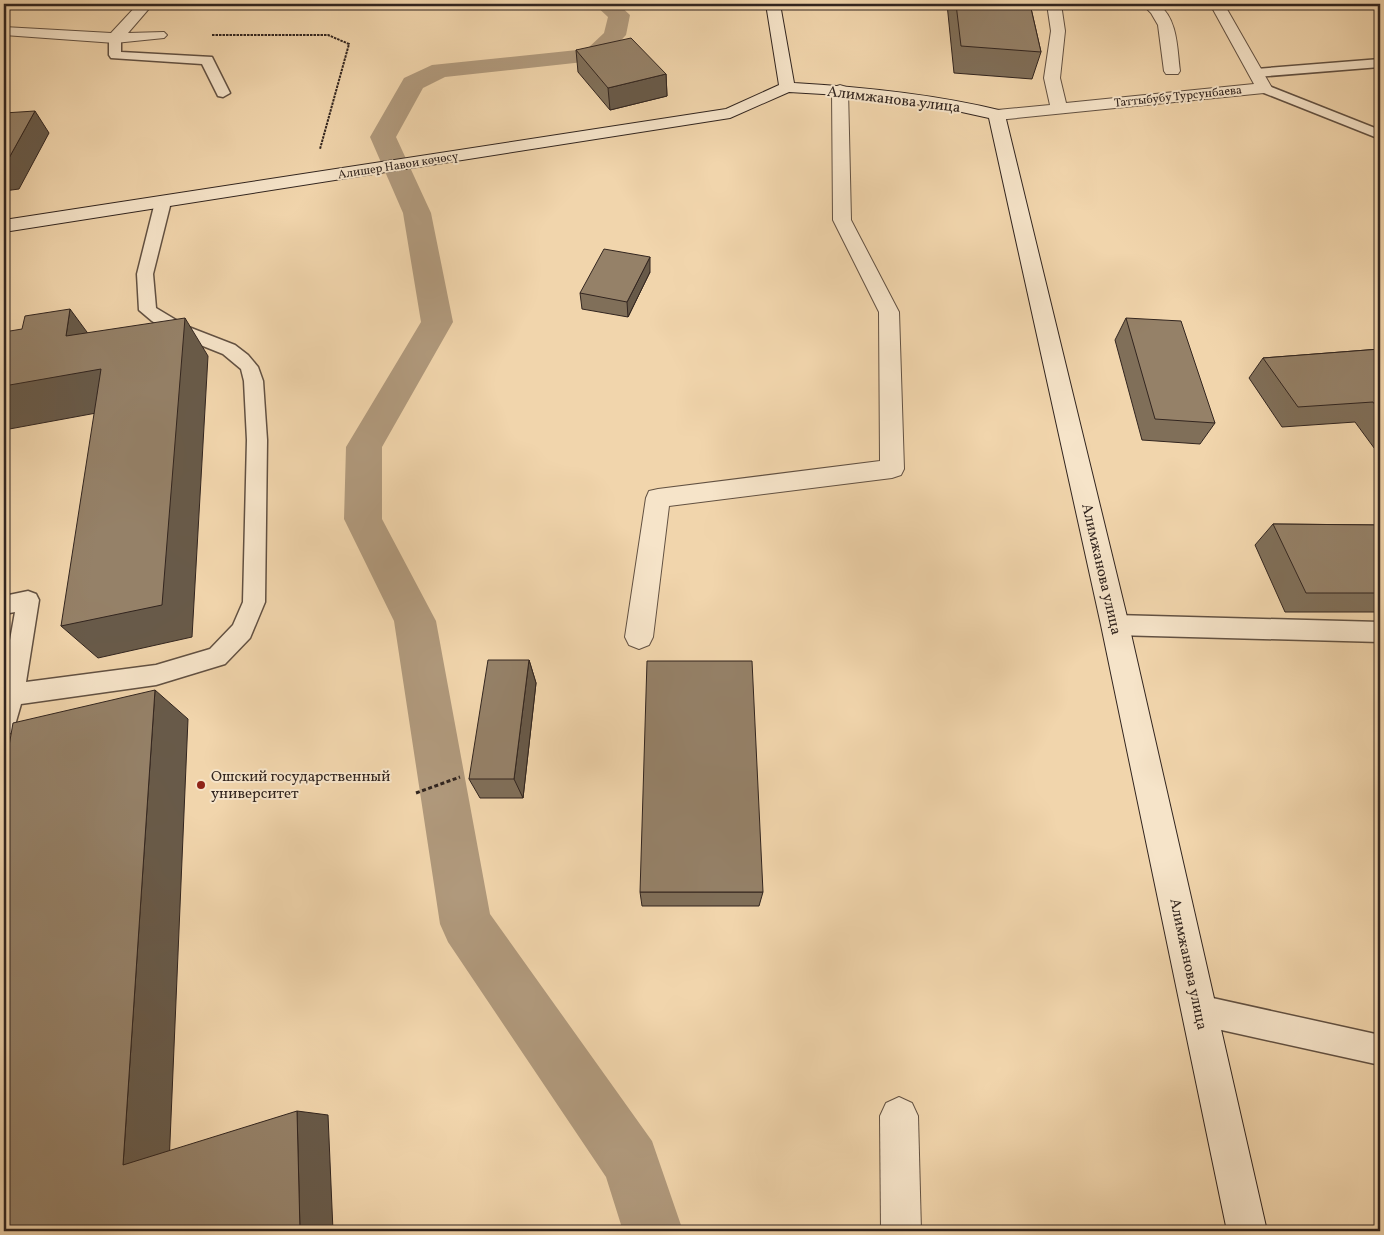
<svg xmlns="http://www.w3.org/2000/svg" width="1384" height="1235" font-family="Vollkorn,serif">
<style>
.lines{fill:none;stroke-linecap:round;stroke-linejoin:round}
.canal{fill:#b0997c;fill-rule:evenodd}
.lane-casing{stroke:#625142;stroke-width:3}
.street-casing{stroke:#625142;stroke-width:2}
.secondary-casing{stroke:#32251f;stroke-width:2}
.path-far1{stroke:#32251f;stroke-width:2;stroke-dasharray:2.5 1;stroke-linecap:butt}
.path{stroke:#32251f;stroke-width:3;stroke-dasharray:4 2.5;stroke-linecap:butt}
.lane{fill:#f6e4c9;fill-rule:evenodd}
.street{fill:#f6e4c9;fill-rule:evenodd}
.secondary{fill:#f6e4c9;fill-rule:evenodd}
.wall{fill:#806f59;stroke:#32251f}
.shaded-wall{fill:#685a49;stroke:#32251f}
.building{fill:#958168;stroke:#32251f}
.poi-dot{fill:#8f2418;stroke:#f6e4c9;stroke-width:2}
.labels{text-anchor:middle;stroke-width:4;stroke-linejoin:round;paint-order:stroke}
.far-street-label{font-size:12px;fill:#32251f;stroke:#f6e4c9}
.street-label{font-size:15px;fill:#32251f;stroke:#f6e4c9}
.poi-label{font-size:15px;fill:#32251f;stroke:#f6e4c9;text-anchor:start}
</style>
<rect width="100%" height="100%" fill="#f1d5ac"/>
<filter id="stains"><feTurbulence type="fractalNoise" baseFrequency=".004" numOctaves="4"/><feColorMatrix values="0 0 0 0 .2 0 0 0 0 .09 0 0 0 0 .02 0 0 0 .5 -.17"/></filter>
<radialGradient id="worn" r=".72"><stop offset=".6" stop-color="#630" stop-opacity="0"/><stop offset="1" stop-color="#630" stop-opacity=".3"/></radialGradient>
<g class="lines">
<polygon class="canal" points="594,4 618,4 630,15 626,35 602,60 445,77 423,88 396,137 431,213 453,322 382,447 382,519 436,621 490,914 652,1141 683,1231 623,1231 606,1177 448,942 440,924 394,621 344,519 346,447 421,322 403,213 370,137 404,78 432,65 587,49 604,33 608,17"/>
<defs>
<g id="lane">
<polygon points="115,34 121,38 121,52 212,57 230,93 223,97 218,96 202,64 111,58 109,55 109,38"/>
<polygon points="1380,59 1380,67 1256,77 1250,73 1256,69"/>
<polygon points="1264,84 1380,130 1380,139 1259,91 1257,88"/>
<polygon points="163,197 168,199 171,202 153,274 156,308 186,326 235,345 248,355 258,367 263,381 267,440 265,602 250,638 225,664 156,685 21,704 13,732 4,735 4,674 15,612 4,614 4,596 28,591 36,594 39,600 26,682 156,665 210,649 233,625 243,602 247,440 244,381 241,369 223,354 173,334 152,321 139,310 137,274 155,202 158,199"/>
<polygon points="1115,615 1380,622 1380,642 1115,635 1107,632 1104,625 1107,618"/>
<polygon points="1199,995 1380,1035 1380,1065 1199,1025 1189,1020 1184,1010 1189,1000"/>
</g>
<g id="street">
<polygon points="138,4 153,4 128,33 164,32 167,35 164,38 115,43 4,35 4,27 111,33"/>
<polygon points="1047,4 1061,4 1065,31 1060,78 1066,103 1254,84 1210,4 1224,4 1272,88 1270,91 1264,93 997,120 991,119 989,115 991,111 997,110 1050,105 1044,78 1051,31"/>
<path d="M 1142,4 L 1158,4 C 1178,19 1177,48 1180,71 L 1178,74 L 1166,74 L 1164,71 L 1158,25 L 1151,13 Z"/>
<polygon points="840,85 846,87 848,90 851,220 899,312 904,469 901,475 892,478 669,506 653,637 649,645 639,649 629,645 625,637 646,498 649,491 658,489 880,461 879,312 833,220 832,90 834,87"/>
<polygon points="899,1097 912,1103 918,1116 921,1231 881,1231 880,1116 886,1103"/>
</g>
<path id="secondary" d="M 766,4 L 780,4 L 794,83 C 865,87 934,94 1003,111 L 1005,115 L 1129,625 L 1267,1231 L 1227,1231 L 1101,625 L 989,118 L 939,107 L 840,95 L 789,92 L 730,118 L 4,232 L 4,220 L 726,109 L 779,85 Z"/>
</defs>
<use href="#lane" class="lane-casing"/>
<use href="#street" class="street-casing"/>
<use href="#secondary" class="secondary-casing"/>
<polyline class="path-far1" points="212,35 328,35 349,44 320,149"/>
<polyline class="path" points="416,793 460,777"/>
<use href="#lane" class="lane"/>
<use href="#street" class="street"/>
<use href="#secondary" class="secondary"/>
</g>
<g class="wall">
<polygon points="621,4 681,4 680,6 621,5"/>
<polygon points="947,4 1030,4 1041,52 1032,79 954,73"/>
<polygon points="576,50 666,74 667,96 610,110 578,72"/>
<polygon points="650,272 628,317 582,309 580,293"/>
<polygon points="1126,318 1215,423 1200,444 1142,440 1115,340"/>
<polygon points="1380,349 1380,456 1355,422 1282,427 1249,378 1263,358"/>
<polygon points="1273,524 1380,525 1380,612 1285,612 1255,545"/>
<polygon points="529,660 536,683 523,798 480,798 469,779"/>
<polygon points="640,892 763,892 759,906 642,906"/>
</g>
<g class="shaded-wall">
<polygon points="666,74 667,96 610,110 608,88"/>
<polygon points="35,111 49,133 19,189 4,191 4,167"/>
<polygon points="650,257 650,272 628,317 627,302"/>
<polygon points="70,309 98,347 101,369 129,407 4,430 4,386 66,336"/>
<polygon points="185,318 208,356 192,637 98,658 61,626"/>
<polygon points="529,660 536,683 523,798 514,779"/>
<polygon points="155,690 188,719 169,1165 123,1165"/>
<polygon points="297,1111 328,1115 333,1231 300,1231"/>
</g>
<g class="building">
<polygon points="956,4 1030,4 1041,52 961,46"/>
<polygon points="631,38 666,74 608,88 576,50"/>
<polygon points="35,111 4,167 4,113"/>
<polygon points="604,249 650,257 627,302 580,293"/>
<polygon points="70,309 66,336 185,318 162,605 61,626 101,369 4,386 4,332 22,329 25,316"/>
<polygon points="1126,318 1181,321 1215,423 1155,419"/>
<polygon points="1380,349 1380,412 1373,402 1298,407 1263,358"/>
<polygon points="1273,524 1380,525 1380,593 1306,593"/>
<polygon points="488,660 529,660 514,779 469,779"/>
<polygon points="647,661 752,661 763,892 640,892"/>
<polygon points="155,690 123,1165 297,1111 300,1231 4,1231 4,775 13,723"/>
</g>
<circle class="poi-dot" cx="201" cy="785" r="5"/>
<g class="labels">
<g class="far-street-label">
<text transform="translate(1178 96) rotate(-6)" y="4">Таттыбубу Турсунбаева</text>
<text transform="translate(398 165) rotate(-9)" y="4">Алишер Навои көчөсү</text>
</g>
<g class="street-label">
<text transform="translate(894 99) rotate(7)" y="5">Алимжанова улица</text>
<text transform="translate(1102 569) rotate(77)" y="5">Алимжанова улица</text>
<text transform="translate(1189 964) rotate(78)" y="5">Алимжанова улица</text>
</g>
<g class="poi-label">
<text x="211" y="781">Ошский государственный<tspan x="211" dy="17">университет</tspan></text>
</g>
</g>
<rect width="1384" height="1235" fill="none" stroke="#f1d5ac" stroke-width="20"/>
<rect x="5" y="5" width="1374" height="1225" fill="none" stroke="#32251f" stroke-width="2.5"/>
<rect x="10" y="10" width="1364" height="1215" fill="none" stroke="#32251f"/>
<rect width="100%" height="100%" filter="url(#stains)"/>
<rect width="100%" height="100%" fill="url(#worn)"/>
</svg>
